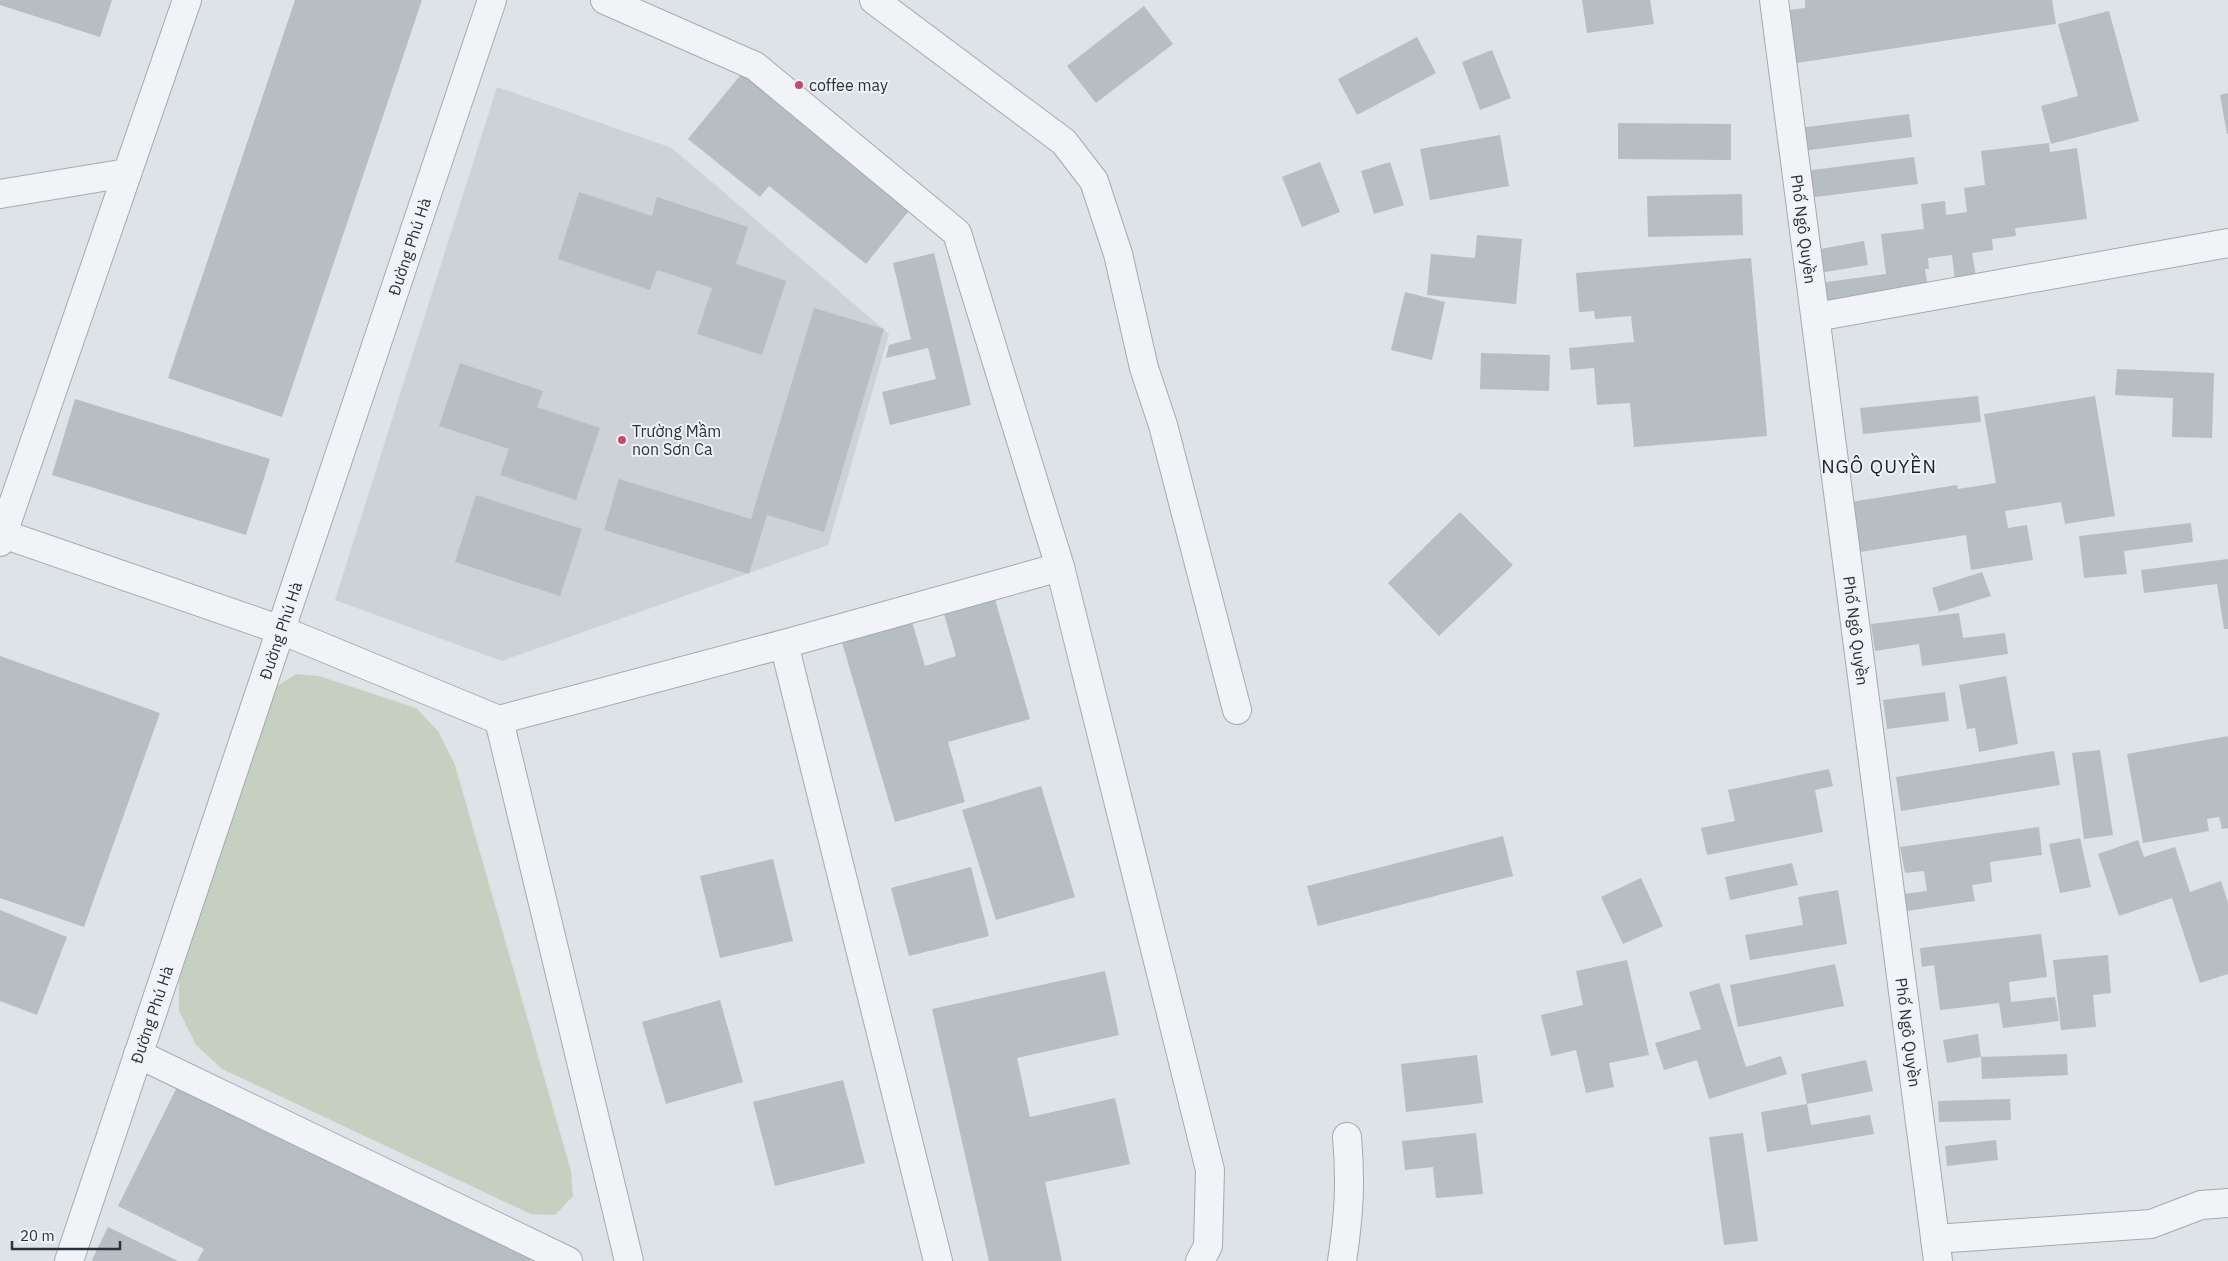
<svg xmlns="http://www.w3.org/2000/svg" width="2228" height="1261" font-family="'IBM Plex Sans',sans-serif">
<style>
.built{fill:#cdd2d9}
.green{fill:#c6d0c0}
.building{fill:#b6bdc3}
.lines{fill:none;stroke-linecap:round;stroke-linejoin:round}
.minor-casing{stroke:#a4aab1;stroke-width:30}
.tertiary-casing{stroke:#a4aab1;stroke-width:30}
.minor{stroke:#f1f3f6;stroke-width:28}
.tertiary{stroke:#f1f3f6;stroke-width:28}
.poi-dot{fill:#c64a6b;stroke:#eef1f5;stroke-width:2}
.labels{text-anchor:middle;stroke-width:4;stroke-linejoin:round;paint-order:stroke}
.poi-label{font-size:16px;fill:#28323d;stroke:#eef1f5;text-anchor:start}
.street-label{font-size:16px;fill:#28323d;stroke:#eef1f5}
.quarter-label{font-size:19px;letter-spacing:1px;fill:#1b232e;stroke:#eef1f5}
</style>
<rect width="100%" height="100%" fill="#dee3e7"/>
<polygon class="built" points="497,87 672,148 889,334 828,545 502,661 335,600"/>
<polygon class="green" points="296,674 319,676 416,708 438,731 455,765 571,1171 573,1196 555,1215 531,1214 222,1069 196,1045 179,1011 179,967 274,688"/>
<g class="building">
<polygon points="0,0 112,0 100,37 0,5"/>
<polygon points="295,0 422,0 282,417 168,378"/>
<polygon points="1582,0 1650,0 1654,24 1587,33"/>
<polygon points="1805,0 2052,0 2056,24 1790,64 1782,11 1805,8"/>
<polygon points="1144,6 1173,44 1096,103 1067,66"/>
<polygon points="2109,11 2139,121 2051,144 2041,106 2078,96 2058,24"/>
<polygon points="1417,37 1436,73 1357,115 1338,79"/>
<polygon points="1492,50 1511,98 1480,110 1462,62"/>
<polygon points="743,72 912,207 866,264 769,186 760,197 688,139"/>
<polygon points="2228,93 2228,134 2227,134 2220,95"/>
<polygon points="1909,114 1912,137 1802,151 1799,128"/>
<polygon points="1618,123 1731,124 1731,160 1618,159"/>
<polygon points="1500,135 1509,186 1430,200 1420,149"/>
<polygon points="2049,143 2050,152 2077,148 2087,219 2015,228 2016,236 1992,239 1993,250 1972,253 1976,277 1955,280 1952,255 1928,258 1929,269 1925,269 1929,293 1822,306 1819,283 1886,274 1881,234 1924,229 1921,204 1945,201 1946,215 1967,212 1964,188 1985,185 1981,151"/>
<polygon points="1914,157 1918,184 1808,198 1805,171"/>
<polygon points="1320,162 1340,212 1302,227 1282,177"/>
<polygon points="1390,162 1404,205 1374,214 1361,171"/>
<polygon points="579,192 652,216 657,197 748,227 736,264 786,281 762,355 697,334 712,288 657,270 650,290 558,259"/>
<polygon points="1742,194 1743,235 1648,237 1647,196"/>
<polygon points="1477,235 1522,239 1516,304 1427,295 1431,254 1475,258"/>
<polygon points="1864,241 1868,265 1819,273 1815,250"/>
<polygon points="934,253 971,405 890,425 882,392 936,379 928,348 886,358 889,345 911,339 893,263"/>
<polygon points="1751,258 1767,436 1634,447 1630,403 1597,405 1594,368 1571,370 1569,348 1634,342 1631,316 1595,319 1594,311 1579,312 1576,273"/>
<polygon points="1405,292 1445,302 1432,360 1391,350"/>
<polygon points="814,308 884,329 824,532 767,515 749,574 604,530 619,479 751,519"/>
<polygon points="1481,353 1550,355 1549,391 1480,389"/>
<polygon points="460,363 543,391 537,407 600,428 576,500 500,475 509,449 439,426"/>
<polygon points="2117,369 2214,373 2212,438 2172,437 2173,398 2115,395"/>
<polygon points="1978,396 1981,422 1863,434 1860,408"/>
<polygon points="2095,396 2115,516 2065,524 2061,502 2005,511 2008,528 2027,525 2033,560 1971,570 1966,535 1860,552 1851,502 1957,485 1958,489 1996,483 1984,414"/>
<polygon points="75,399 270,459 246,535 52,475"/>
<polygon points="476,495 582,529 560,596 455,562"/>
<polygon points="1460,512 1513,565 1439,636 1388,583"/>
<polygon points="2191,523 2193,542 2124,551 2127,574 2084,578 2079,536"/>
<polygon points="2228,559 2228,629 2224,629 2217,584 2144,593 2141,570"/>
<polygon points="1982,572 1991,596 1939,612 1932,588"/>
<polygon points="992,589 1030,719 948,742 965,802 895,822 841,639 911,618 925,666 956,656 941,603"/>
<polygon points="1959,613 1963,638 2005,633 2008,654 1922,666 1919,644 1875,651 1871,624"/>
<polygon points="0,656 160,713 84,927 0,898"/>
<polygon points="2006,676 2018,744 1979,752 1975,728 1967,729 1959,685"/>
<polygon points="1945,692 1949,721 1887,729 1883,700"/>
<polygon points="2228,736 2228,828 2222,829 2219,817 2207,819 2209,831 2143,843 2127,754"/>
<polygon points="2100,750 2113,835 2084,839 2072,753"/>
<polygon points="2054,751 2060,785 1901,811 1896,777"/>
<polygon points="1829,769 1833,786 1815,790 1823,832 1707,855 1701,828 1735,821 1728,790"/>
<polygon points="1041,786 1075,897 996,920 962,810"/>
<polygon points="2039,827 2042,855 1990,862 1992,882 1972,885 1975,901 1907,911 1904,894 1927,891 1924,871 1905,873 1900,847"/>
<polygon points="1503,836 1513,876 1318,926 1307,886"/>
<polygon points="2080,838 2091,887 2060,893 2049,844"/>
<polygon points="2138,840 2144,857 2175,847 2190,892 2221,881 2228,903 2228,974 2200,983 2172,898 2119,916 2098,854"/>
<polygon points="773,859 793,941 720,958 700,876"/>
<polygon points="1792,863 1798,885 1730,900 1725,877"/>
<polygon points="971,867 989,936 909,956 891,888"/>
<polygon points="1641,878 1663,926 1623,944 1601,897"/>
<polygon points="1838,890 1847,944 1750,960 1745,935 1803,925 1798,897"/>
<polygon points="0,910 67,937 37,1015 0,1001"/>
<polygon points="2041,934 2047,977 2009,982 2011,1002 2055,997 2059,1021 2003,1028 1999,1003 1940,1010 1934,965 1922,967 1920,948"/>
<polygon points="2108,955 2111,993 2093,995 2096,1027 2061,1030 2053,960"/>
<polygon points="1627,960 1649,1055 1609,1063 1614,1087 1586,1093 1576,1050 1551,1056 1541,1015 1583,1005 1576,971"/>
<polygon points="1835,964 1844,1006 1738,1027 1730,985"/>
<polygon points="1105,971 1119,1035 1017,1058 1030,1117 1115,1098 1130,1164 1045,1182 1062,1261 989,1261 932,1009"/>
<polygon points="1719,983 1746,1067 1781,1056 1787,1074 1709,1099 1697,1060 1664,1070 1655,1043 1701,1029 1689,992"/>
<polygon points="720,1000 743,1082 666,1104 642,1022"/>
<polygon points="1978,1034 1981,1057 2067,1054 2068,1075 1982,1079 1981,1057 1947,1063 1943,1040"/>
<polygon points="1477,1055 1483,1103 1406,1112 1401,1064"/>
<polygon points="1866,1060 1873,1091 1807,1104 1801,1074"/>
<polygon points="843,1080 865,1163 775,1186 753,1102"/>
<polygon points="179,1083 531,1258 530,1261 197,1261 204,1249 118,1206"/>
<polygon points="2010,1099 2011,1120 1939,1122 1938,1101"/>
<polygon points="1807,1104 1811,1125 1870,1115 1874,1134 1767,1152 1761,1112"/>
<polygon points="1476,1133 1483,1194 1436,1198 1433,1167 1405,1170 1402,1141"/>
<polygon points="1743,1133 1758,1241 1724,1245 1709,1137"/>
<polygon points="1996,1140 1998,1160 1947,1166 1945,1146"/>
<polygon points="108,1227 178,1261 94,1261 92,1260"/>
</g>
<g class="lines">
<defs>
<g id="minor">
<polyline points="874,0 1064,142 1094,181 1118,254 1144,368 1163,425 1237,710"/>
<polyline points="0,194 127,173"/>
<polyline points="1816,317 2228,243"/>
<polyline points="3,534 281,630 499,720 784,644 1060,567 957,233 755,66 605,0"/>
<polyline points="0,542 187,0"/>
<polyline points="1060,567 1210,1170 1208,1246 1200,1261"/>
<polyline points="784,644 938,1261"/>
<polyline points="499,720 629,1261"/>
<polyline points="138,1054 568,1261"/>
<polyline points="1935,1239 2151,1224 2201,1205 2228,1203"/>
<path id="s1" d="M 69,1261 L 492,0"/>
<path d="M 1342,1261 C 1349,1216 1351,1182 1347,1137"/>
</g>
<g id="tertiary">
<path id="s2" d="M 1774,0 L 1938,1261"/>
</g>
</defs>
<use href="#minor" class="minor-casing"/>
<use href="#tertiary" class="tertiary-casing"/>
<use href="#minor" class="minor"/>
<use href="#tertiary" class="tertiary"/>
</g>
<g class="poi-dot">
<circle cx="799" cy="85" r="5"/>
<circle cx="622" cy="440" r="5"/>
</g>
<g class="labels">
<g class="poi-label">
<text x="809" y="91">coffee may</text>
<text x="632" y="437">Trường Mầm<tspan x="632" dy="18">non Sơn Ca</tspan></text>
</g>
<g class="street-label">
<text dy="6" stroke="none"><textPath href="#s2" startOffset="231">Phố Ngô Quyền</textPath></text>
<text dy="6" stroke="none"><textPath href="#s1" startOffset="1070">Đường Phú Hà</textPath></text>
<text dy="6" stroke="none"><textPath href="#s1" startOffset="665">Đường Phú Hà</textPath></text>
<text dy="6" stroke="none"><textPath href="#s2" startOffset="636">Phố Ngô Quyền</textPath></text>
<text dy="6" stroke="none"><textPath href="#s1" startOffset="260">Đường Phú Hà</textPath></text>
<text dy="6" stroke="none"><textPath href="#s2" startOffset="1041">Phố Ngô Quyền</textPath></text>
</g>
<g class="quarter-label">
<text x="1879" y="473">NGÔ QUYỀN</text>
</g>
</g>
<path d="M12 1241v8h108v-8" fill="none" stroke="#28323d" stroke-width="2.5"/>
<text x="20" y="1241" font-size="15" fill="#28323d" stroke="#eef1f5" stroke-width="4" paint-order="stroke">20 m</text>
</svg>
